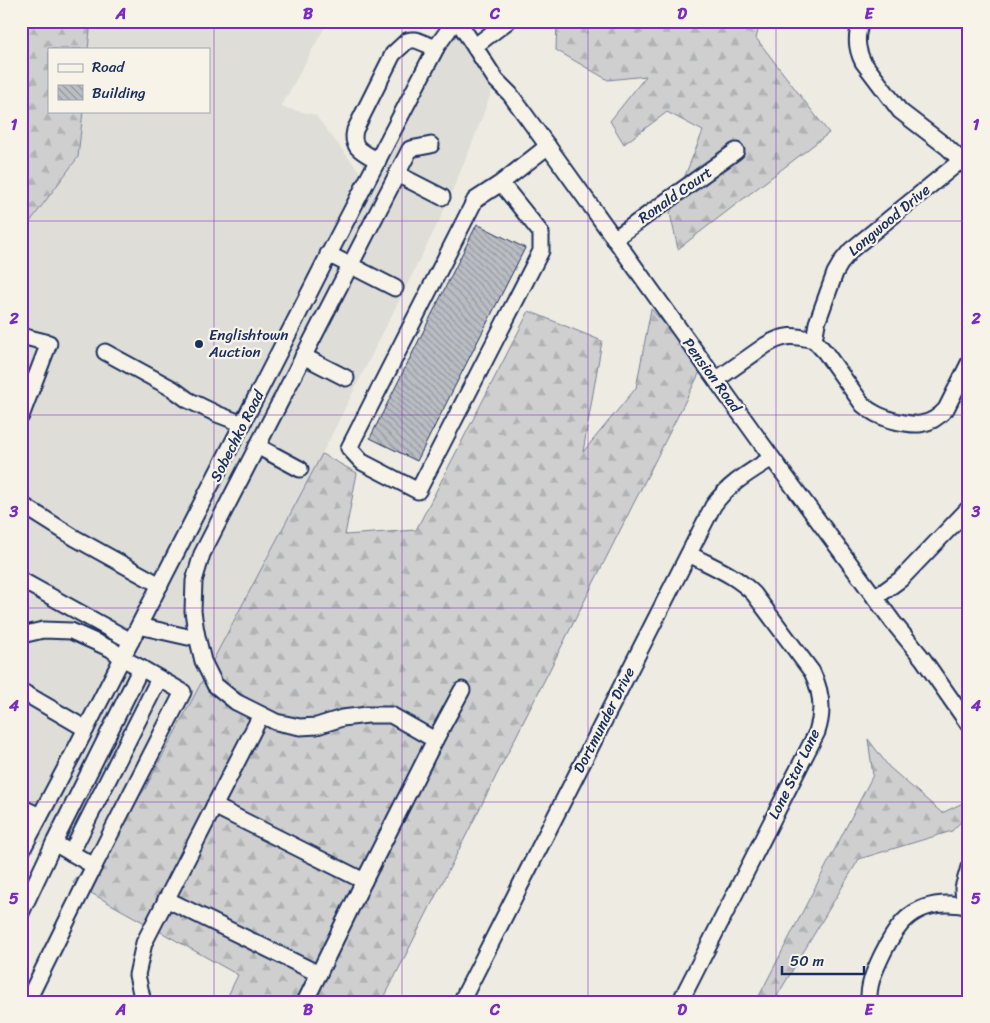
<svg xmlns="http://www.w3.org/2000/svg" width="990" height="1023" font-family="Sriracha,sans-serif">
<style>
.built{fill:#deddd8}
.forest{fill:url(#forest-firs);stroke:#757f96}
.building{fill:url(#building-back-hatch);stroke:#1b2f5e}
.lines{fill:none;stroke-linecap:round;stroke-linejoin:round}
.minor-casing{stroke:#1b2f5e;stroke-width:19}
.minor{stroke:#f7f3e8;stroke-width:15}
.grid{fill:none;stroke:#7b2cbf;stroke-width:1;stroke-opacity:0.55}
.poi-dot{fill:#1b2f5e;stroke:#f7f3e8;stroke-width:2}
.labels{text-anchor:middle;stroke-width:4.5;stroke-linejoin:round;paint-order:stroke}
.street-label{font-size:15px;fill:#1b2f5e;stroke:#f7f3e8}
.poi-label{font-size:15px;fill:#1b2f5e;stroke:#f7f3e8;text-anchor:start}
.neatline{fill:none;stroke:#7b2cbf;stroke-width:2}
.grid-label{font-size:16px;text-anchor:middle;font-weight:bold;fill:#7b2cbf}
</style>
<defs>
<pattern id="forest-firs" width="22" height="20" patternUnits="userSpaceOnUse" patternTransform="scale(1.25)"><rect width="22" height="20" fill="#cfcfcf"/><path d="M5 1l3.5 6h-7zM16 11l3.5 6h-7z" fill="#b1b2b4"/></pattern>
<pattern id="building-back-hatch" width="6" height="6" patternUnits="userSpaceOnUse" patternTransform="scale(1.25)"><rect width="6" height="6" fill="#babdc2"/><path d="M-1 5l2 2M0 0l6 6M5-1l2 2" fill="none" stroke="#969aa1"/></pattern>
</defs>
<rect width="100%" height="100%" fill="#eeebe2"/>
<filter id="ink" filterUnits="userSpaceOnUse"><feTurbulence type="fractalNoise" baseFrequency=".02" numOctaves="2"/><feDisplacementMap in="SourceGraphic" scale="10" xChannelSelector="R" yChannelSelector="G"/><feConvolveMatrix kernelMatrix="1 2 1 2 8 2 1 2 1" color-interpolation-filters="sRGB"/></filter>
<g filter="url(#ink)">
<polygon class="built" points="91,21 328,21 281,107 315,115 367,181 455,21 496,80 470,149 440,219 322,454 145,789 87,865 29,837 21,852 21,234 78,157 83,111 209,111 209,49 88,49"/>
<g class="forest">
<polygon points="21,21 91,21 88,49 49,49 49,111 83,111 78,157 21,234"/>
<polygon points="557,21 761,21 756,38 829,133 678,249 670,213 703,131 667,112 624,144 610,121 646,76 608,80 556,50"/>
<polygon points="651,309 703,366 382,1002 225,1002 238,975 73,883 145,789 322,454 357,473 345,535 416,530 529,311 602,341 583,452 636,388"/>
<polygon points="868,739 889,767 942,813 969,800 969,813 952,831 859,859 777,996 793,1002 756,1002 873,775"/>
</g>
<polygon class="building" points="477,224 525,248 417,461 370,438"/>
<g class="lines">
<defs>
<g id="minor">
<polyline points="458,21 496,80 510,94 555,156 772,458 893,622 923,659 969,725"/>
<path d="M 862,21 C 855,35 856,48 863,62 L 900,111 L 947,147 L 969,168"/>
<polyline points="475,46 508,21"/>
<path d="M 969,154 L 851,250 L 842,261 L 835,273 L 817,323 L 814,340 L 825,352 L 863,405 C 872,413 880,416 891,420 C 914,426 929,428 946,409 L 969,363"/>
<path d="M 378,161 C 364,152 350,149 355,130 L 393,54 L 407,41 L 411,40 L 416,40 L 436,48"/>
<polyline points="397,174 442,197"/>
<polyline points="501,183 541,233 541,251 418,491 362,462 349,448 475,200 501,183 548,146"/>
<polyline points="614,239 736,151"/>
<polyline points="328,254 395,288"/>
<polyline points="21,336 49,343 21,416"/>
<polyline points="105,352 173,389 188,400 217,414 243,424"/>
<polyline points="303,356 346,378"/>
<path d="M 716,380 L 766,345 C 785,334 793,335 814,340"/>
<polyline points="257,446 300,469"/>
<polyline points="21,504 75,538 160,585"/>
<polyline points="21,580 131,641"/>
<polyline points="875,598 901,579 969,508"/>
<polyline points="139,626 188,637 196,632 193,611 194,581 202,554 410,149 431,145"/>
<polyline points="196,632 203,661 215,685 236,702 276,722 300,727 317,726 342,718 368,715 391,715 435,740 364,881 305,1002"/>
<polyline points="21,636 26,634 43,630 71,631 111,649 122,658 141,668"/>
<polyline points="21,691 86,729"/>
<polyline points="435,740 462,690"/>
<polyline points="214,806 364,881"/>
<polyline points="21,807 40,816"/>
<polyline points="54,843 141,668 183,692 94,866"/>
<polyline points="21,852 73,754 273,364 331,250 437,46 455,21"/>
<polyline points="71,853 159,679"/>
<polyline points="166,899 319,974"/>
<polyline points="964,905 963,888 969,867"/>
<polyline points="21,913 54,843 94,866 27,1002"/>
<polyline points="143,1002 137,975 144,943 261,715"/>
<path d="M 461,1002 L 713,506 C 728,484 750,472 772,458"/>
<path d="M 680,1002 L 817,732 C 824,711 822,692 812,672 L 754,594 C 736,575 711,566 689,554"/>
<path d="M 869,1002 C 868,985 874,972 881,957 C 896,926 911,903 950,904 C 957,905 963,904 969,908"/>
</g>
</defs>
<use href="#minor" class="minor-casing"/>
<use href="#minor" class="minor"/>
</g>
</g>
<path class="grid" d="M 214,21 L 214,1002M 402,21 L 402,1002M 588,21 L 588,1002M 776,21 L 776,1002M 21,221 L 969,221M 21,415 L 969,415M 21,608 L 969,608M 21,802 L 969,802"/>
<circle class="poi-dot" cx="199" cy="344" r="5"/>
<g class="labels">
<g class="street-label">
<text transform="translate(675 195) rotate(-35)" y="5">Ronald Court</text>
<text transform="translate(889 220) rotate(-40)" y="5">Longwood Drive</text>
<text transform="translate(712 375) rotate(54)" y="5">Pension Road</text>
<text transform="translate(237 436) rotate(-63)" y="5">Sobechko Road</text>
<text transform="translate(604 720) rotate(-63)" y="5">Dortmunder Drive</text>
<text transform="translate(794 774) rotate(-64)" y="5">Lone Star Lane</text>
</g>
<g class="poi-label">
<text x="209" y="340">Englishtown<tspan x="209" dy="17">Auction</tspan></text>
</g>
</g>
<rect width="990" height="1023" fill="none" stroke="#f7f3e8" stroke-width="55"/>
<rect x="48" y="48" width="162" height="65" fill="#f7f3e8" stroke="#9fa5b1"/>
<rect x="58" y="64" width="25" height="8" fill="#f7f3e8" stroke="#9fa5b1"/>
<text x="92" y="72" font-size="15" fill="#1b2f5e">Road</text>
<rect x="58" y="85" width="25" height="15" fill="url(#building-back-hatch)" stroke="#9fa5b1"/>
<text x="92" y="98" font-size="15" fill="#1b2f5e">Building</text>
<path d="M782 966v8h82v-8" fill="none" stroke="#1b2f5e" stroke-width="2.5"/>
<text x="790" y="966" font-size="15" fill="#1b2f5e" stroke="#f7f3e8" stroke-width="4" paint-order="stroke">50 m</text>
<rect x="28" y="28" width="934" height="968" class="neatline"/>
<g class="grid-label">
<text x="121" y="19">A</text>
<text x="308" y="19">B</text>
<text x="495" y="19">C</text>
<text x="682" y="19">D</text>
<text x="869" y="19">E</text>
<text x="14" y="130">1</text>
<text x="976" y="130">1</text>
<text x="14" y="324">2</text>
<text x="976" y="324">2</text>
<text x="14" y="517">3</text>
<text x="976" y="517">3</text>
<text x="14" y="711">4</text>
<text x="976" y="711">4</text>
<text x="14" y="904">5</text>
<text x="976" y="904">5</text>
<text x="121" y="1015">A</text>
<text x="308" y="1015">B</text>
<text x="495" y="1015">C</text>
<text x="682" y="1015">D</text>
<text x="869" y="1015">E</text>
</g>
</svg>
